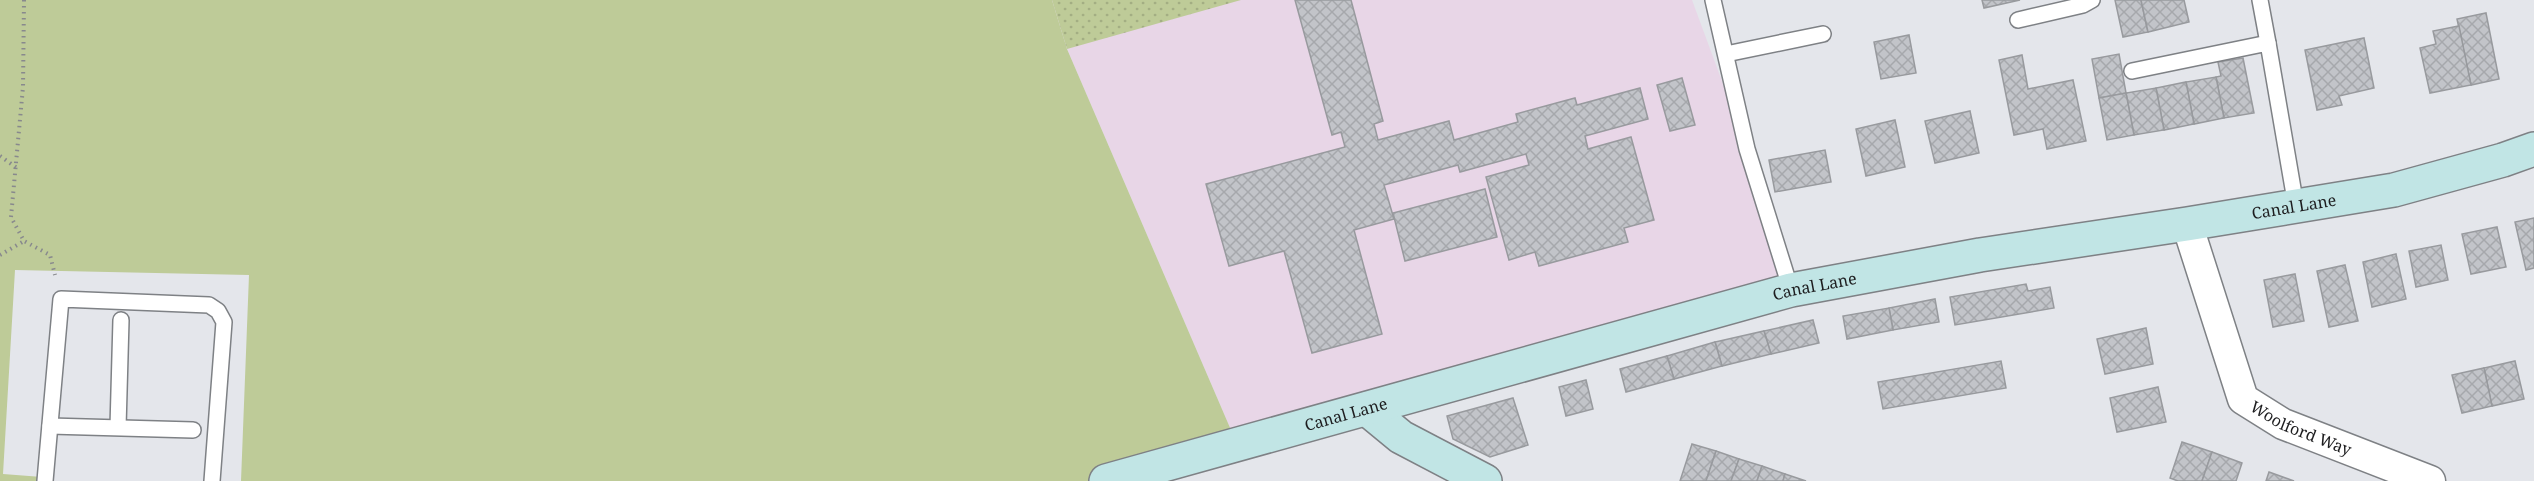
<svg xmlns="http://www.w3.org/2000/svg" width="2534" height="481" font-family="'Noto Serif',serif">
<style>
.education{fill:#e8d6e7}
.grass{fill:#becb98}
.park{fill:url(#park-dots)}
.building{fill:url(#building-cross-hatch);stroke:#989a9e;stroke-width:1.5}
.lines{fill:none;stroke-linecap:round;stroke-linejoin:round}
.lane-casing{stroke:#7e8185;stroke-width:18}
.street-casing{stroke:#7e8185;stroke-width:33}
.secondary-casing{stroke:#7e8185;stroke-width:36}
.path{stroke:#88898d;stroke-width:4;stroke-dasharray:1.5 4.5;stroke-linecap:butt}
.lane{stroke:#fff;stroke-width:15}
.street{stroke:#fff;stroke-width:30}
.secondary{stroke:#c1e5e5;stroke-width:33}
.labels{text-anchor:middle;stroke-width:5;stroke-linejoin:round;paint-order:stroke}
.street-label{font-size:16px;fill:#1d1d1f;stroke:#fff}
</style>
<defs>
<pattern id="park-dots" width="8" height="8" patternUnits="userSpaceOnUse" patternTransform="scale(1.5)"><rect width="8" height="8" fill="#becb98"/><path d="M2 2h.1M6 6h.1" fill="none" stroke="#a3ae83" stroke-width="1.8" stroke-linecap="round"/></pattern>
<pattern id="building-cross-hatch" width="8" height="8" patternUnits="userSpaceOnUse" patternTransform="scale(1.5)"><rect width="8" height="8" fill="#c2c4c9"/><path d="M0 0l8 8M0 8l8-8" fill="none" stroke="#a6a8ac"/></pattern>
</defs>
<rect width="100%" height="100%" fill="#e4e6eb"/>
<polygon class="education" points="1052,0 1692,0 1747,149 1791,290 1237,444 1067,49"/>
<polygon class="grass" points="0,0 1052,0 1067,49 1237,444 1106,481 241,481 249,275 15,270 3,474 42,477 42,481 0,481"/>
<polygon class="park" points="1052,0 1241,0 1067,49"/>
<g class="building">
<polygon points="1295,0 1351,0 1383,121 1374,124 1378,140 1449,121 1454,140 1518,122 1516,114 1575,98 1577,105 1640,88 1648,119 1585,136 1588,149 1631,137 1654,220 1624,228 1628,242 1539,266 1535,252 1509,260 1486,177 1529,165 1526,154 1460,172 1458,165 1384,185 1394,219 1354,230 1382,334 1312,353 1284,251 1229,266 1206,184 1345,147 1341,132 1332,135"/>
<polygon points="1982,0 2020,0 1984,8"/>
<polygon points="2115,0 2141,0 2148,32 2123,37"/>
<polygon points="2141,0 2184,0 2189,22 2148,32"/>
<polygon points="2486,13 2499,79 2471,85 2457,19"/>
<polygon points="2459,26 2471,85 2430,93 2420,48 2436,44 2433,31"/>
<polygon points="1909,35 1916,73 1881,79 1874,42"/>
<polygon points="2364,38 2374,88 2339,96 2342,105 2317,110 2305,50"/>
<polygon points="2119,54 2126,93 2099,98 2092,59"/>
<polygon points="2022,55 2028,89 2073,80 2086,141 2047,149 2043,129 2014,135 1999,60"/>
<polygon points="2243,58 2254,113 2224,118 2216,77 2221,76 2218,62"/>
<polygon points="2216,77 2224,118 2194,124 2186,82"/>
<polygon points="1682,78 1695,125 1670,131 1657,85"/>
<polygon points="2186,82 2194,124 2164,130 2156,88"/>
<polygon points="2156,88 2164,130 2134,135 2126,93"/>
<polygon points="2126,93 2134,135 2107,140 2099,98"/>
<polygon points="1970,111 1979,153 1935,163 1925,121"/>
<polygon points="1895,120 1905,167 1866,176 1856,129"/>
<polygon points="1825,150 1831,182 1775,192 1769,160"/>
<polygon points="1485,189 1497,237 1405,261 1393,213"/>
<polygon points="2534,218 2534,268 2526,270 2515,222"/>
<polygon points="2497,227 2506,267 2471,274 2462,234"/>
<polygon points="2441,245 2448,280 2416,287 2409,251"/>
<polygon points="2396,254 2406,299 2372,307 2363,262"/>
<polygon points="2345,265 2358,321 2329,327 2317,271"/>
<polygon points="2295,274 2304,321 2273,327 2264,280"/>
<polygon points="2026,284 2028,291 2050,287 2054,308 1955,325 1950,297"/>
<polygon points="1935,299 1939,322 1893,330 1889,308"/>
<polygon points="1889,308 1893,330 1847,339 1843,316"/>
<polygon points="1813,320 1819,343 1771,354 1764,331"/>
<polygon points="2146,328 2153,364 2105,374 2097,339"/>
<polygon points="1764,331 1771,354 1722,366 1715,342"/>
<polygon points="1715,342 1722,366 1674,379 1667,356"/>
<polygon points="1667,356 1674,379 1626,392 1620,369"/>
<polygon points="2001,361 2006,388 1883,409 1878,382"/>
<polygon points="2515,361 2524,399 2492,406 2484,368"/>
<polygon points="2484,368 2492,406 2462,413 2452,375"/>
<polygon points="1586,380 1593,409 1566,416 1559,387"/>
<polygon points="2158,387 2166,422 2117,432 2110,398"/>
<polygon points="1513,398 1528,445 1490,457 1453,439 1447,416"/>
<polygon points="2182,442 2212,452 2202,481 2178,481 2170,478"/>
<polygon points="1692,444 1716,451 1706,481 1680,481"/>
<polygon points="1716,451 1739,459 1731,481 1706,481"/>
<polygon points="2212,452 2242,463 2236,481 2202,481"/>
<polygon points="1739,459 1762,466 1757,481 1731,481"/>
<polygon points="1762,466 1785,474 1783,481 1757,481"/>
<polygon points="2269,472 2294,481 2266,481"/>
<polygon points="1785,474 1806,481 1783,481"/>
</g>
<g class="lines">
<defs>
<g id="lane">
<polyline points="1713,0 1747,149 1791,290"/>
<polyline points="2260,0 2268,43"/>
<polyline points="2018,20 2083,5 2092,0"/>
<polyline points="1726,54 1823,34"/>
<polyline points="2132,71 2268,43 2296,206"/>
<polyline points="50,426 193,430"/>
<polyline points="118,427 121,320"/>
<polyline points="45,481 61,299 209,305 218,311 224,322 212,481"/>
</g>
<g id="street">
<path id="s1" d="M 2187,224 L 2243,399 L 2283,424 L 2430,481"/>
</g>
<g id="secondary">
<polyline points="1367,409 1401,437 1485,481"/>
<path id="s2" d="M 1106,481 L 1791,290 L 1980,255 L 2187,224 L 2394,190 L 2503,160 L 2534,149"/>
</g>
</defs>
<use href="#lane" class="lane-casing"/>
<use href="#street" class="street-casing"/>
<use href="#secondary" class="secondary-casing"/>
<g class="path">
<polyline points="24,0 23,87 11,217 24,241 50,255 55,275"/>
<polyline points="0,156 17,168"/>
<polyline points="0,255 24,241"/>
</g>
<use href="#lane" class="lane"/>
<use href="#street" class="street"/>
<use href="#secondary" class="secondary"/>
</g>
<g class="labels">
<g class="street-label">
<text dy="6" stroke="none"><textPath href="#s2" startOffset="1221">Canal Lane</textPath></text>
<text dy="6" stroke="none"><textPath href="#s2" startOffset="735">Canal Lane</textPath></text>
<text dy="6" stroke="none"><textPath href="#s2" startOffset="249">Canal Lane</textPath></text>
<text dy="6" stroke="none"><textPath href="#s1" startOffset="249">Woolford Way</textPath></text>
</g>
</g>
</svg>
